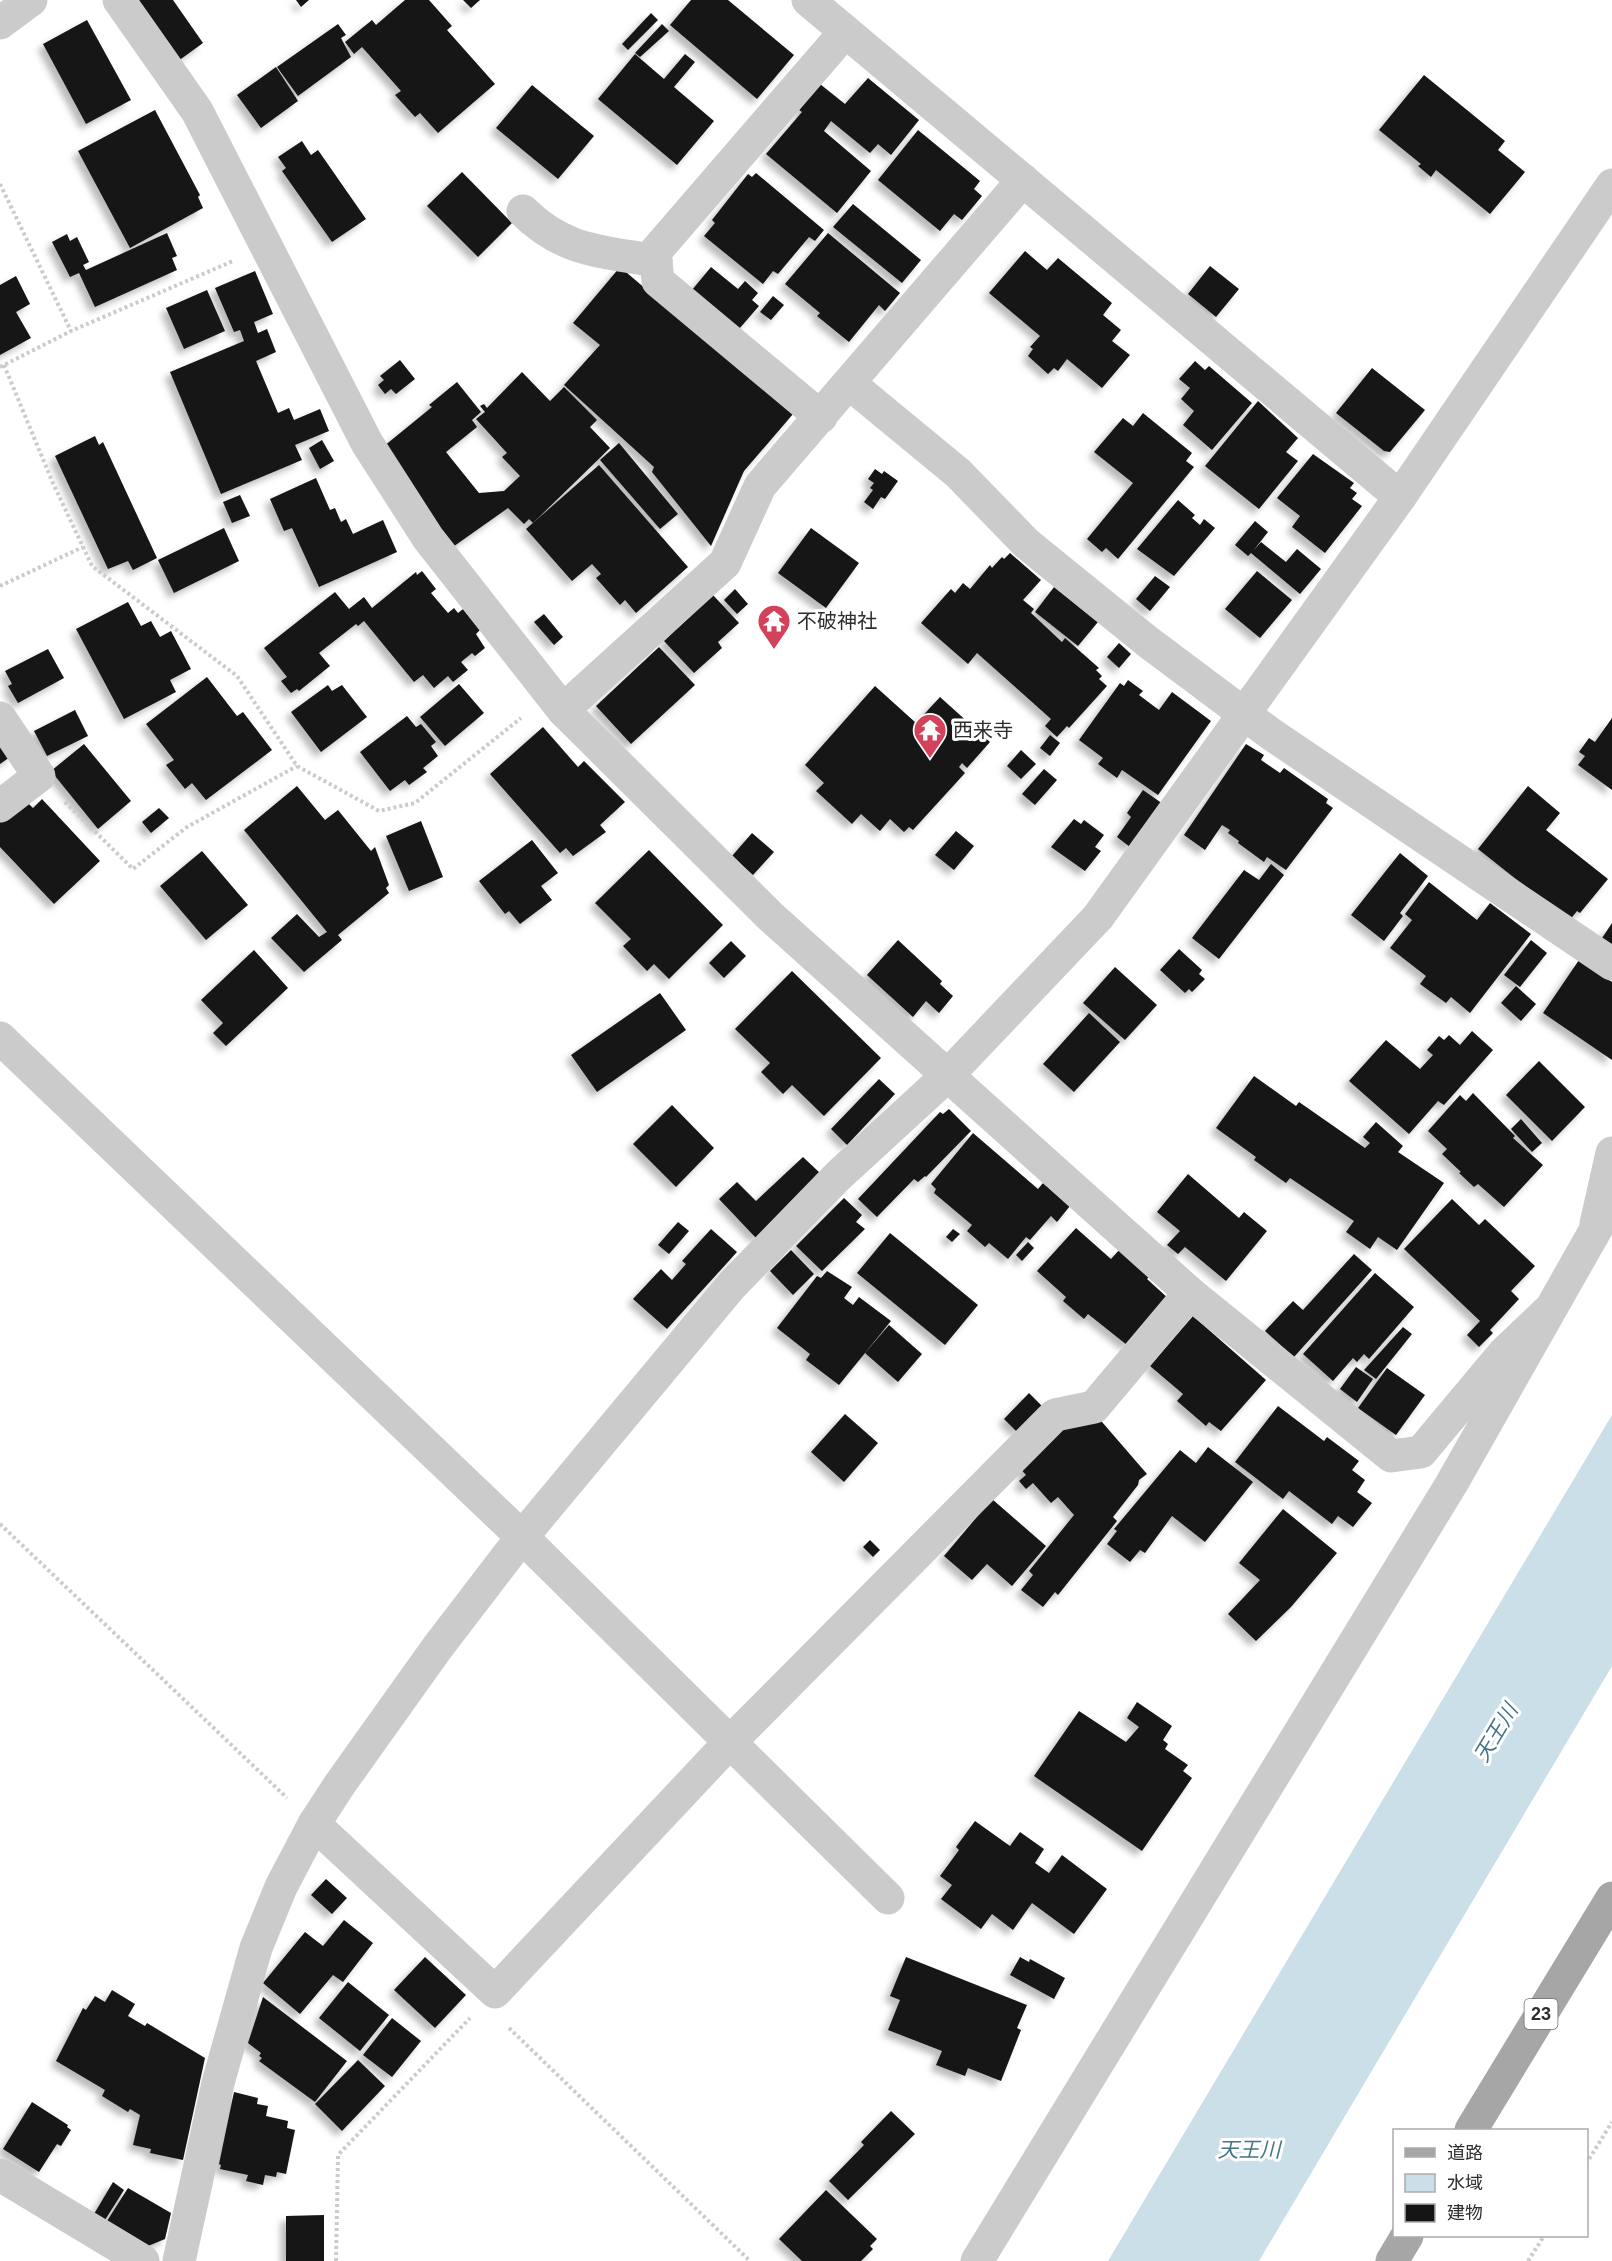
<svg xmlns="http://www.w3.org/2000/svg" width="1612" height="2261" font-family="Helvetica,'Noto Sans JP',sans-serif">
<style>
.water{fill:#cbdfe8}
.building{fill:#151515;filter:url(#shadow)}
.lines{fill:none;stroke-linecap:round;stroke-linejoin:round}
.path{stroke:#cbcbcb;stroke-width:4;stroke-dasharray:3 3;stroke-linecap:butt}
.minor{stroke:#cbcbcb;stroke-width:33}
.major{stroke:#a6a6a6;stroke-width:33}
.labels{text-anchor:middle;stroke-width:6;stroke-linejoin:round;paint-order:stroke}
.shield{fill:#fff;stroke:#6d6d6d;stroke-width:1.5}
.shield-label{font-size:18px;font-weight:bold;fill:#2e2e2e}
.poi-label{font-size:20px;fill:#2e2e2e;stroke:#fff;text-anchor:start}
.water-label{font-size:21px;font-style:italic;fill:#447487;stroke:#fff}
</style>
<defs>
<filter id="shadow"><feDropShadow dx="-5.5" dy="5.5" stdDeviation="3" flood-color="#0004"/></filter>
</defs>
<rect width="100%" height="100%" fill="#fff"/>
<polygon class="water" points="1612,1415 1612,1666 1259,2261 1108,2261"/>
<g class="building">
<polygon points="133,0 173,0 203,43 174,64"/>
<polygon points="296,0 309,0 301,7"/>
<polygon points="405,0 429,0 452,26 447,30 495,84 438,133 420,113 415,117 395,95 401,91 362,47 354,54 345,42 372,20 376,25"/>
<polygon points="463,0 480,0 471,8"/>
<polygon points="691,0 728,0 794,55 757,99 670,25"/>
<polygon points="651,13 658,20 628,50 622,44"/>
<polygon points="87,20 131,100 86,124 43,44"/>
<polygon points="338,24 346,35 341,38 351,57 298,96 277,67"/>
<polygon points="662,24 669,31 640,57 635,53"/>
<polygon points="635,54 664,79 685,54 695,62 674,87 714,121 677,165 598,99"/>
<polygon points="276,67 298,101 261,128 237,95"/>
<polygon points="1424,75 1505,141 1498,150 1525,172 1490,214 1436,170 1431,177 1418,166 1421,164 1379,130"/>
<polygon points="868,78 919,120 891,155 878,144 870,153 831,121 824,131 871,171 837,213 766,154 802,112 799,110 820,84 845,104"/>
<polygon points="532,85 594,136 558,179 496,128"/>
<polygon points="155,110 200,195 198,197 203,208 130,248 78,151"/>
<polygon points="918,130 980,181 974,189 982,196 962,220 954,214 940,231 878,180"/>
<polygon points="302,141 311,155 318,150 366,219 332,242 282,171 286,168 278,157"/>
<polygon points="462,172 512,223 478,257 427,206"/>
<polygon points="756,173 824,230 815,241 809,237 778,274 773,271 763,284 704,236 715,223 712,220 748,174 752,177"/>
<polygon points="853,204 921,260 902,283 833,227"/>
<polygon points="167,233 177,256 172,258 177,270 95,307 79,273 70,277 52,242 67,234 70,241 77,237 89,262 83,265 86,270"/>
<polygon points="828,233 900,293 885,311 879,305 849,342 817,316 820,313 785,284"/>
<polygon points="1025,251 1047,270 1058,258 1112,303 1103,315 1121,330 1112,341 1130,355 1102,388 1067,359 1058,371 1054,368 1048,374 1028,356 1033,349 1030,347 1040,336 989,293"/>
<polygon points="1210,266 1239,289 1216,317 1188,294"/>
<polygon points="620,267 793,414 744,471 711,546 652,472 654,467 564,385 600,345 573,323"/>
<polygon points="711,267 738,289 745,281 758,293 752,300 759,306 739,329 692,290"/>
<polygon points="255,271 273,314 254,322 258,333 267,329 276,352 256,361 278,413 289,408 294,420 320,409 329,431 295,445 302,460 221,494 170,372 244,341 240,330 234,332 215,288"/>
<polygon points="16,276 30,304 16,312 31,338 0,355 0,285"/>
<polygon points="207,290 225,331 184,349 166,308"/>
<polygon points="773,296 784,305 771,320 760,312"/>
<polygon points="400,360 415,379 396,394 391,389 385,394 378,385 384,380 380,376"/>
<polygon points="1195,361 1205,370 1209,366 1252,403 1212,450 1183,425 1194,411 1181,399 1190,388 1179,379"/>
<polygon points="1372,368 1425,410 1390,452 1384,451 1336,413"/>
<polygon points="522,372 550,401 564,387 597,420 590,427 610,448 533,523 529,519 524,524 508,508 450,549 378,451 432,407 429,405 457,382 481,412 472,420 477,427 446,452 479,493 504,491 520,476 502,457 507,453 476,419 485,412 480,406 484,404 487,408"/>
<polygon points="1258,401 1298,438 1286,452 1298,461 1259,509 1205,466"/>
<polygon points="1143,413 1192,453 1186,461 1194,467 1118,559 1106,548 1102,552 1087,539 1133,483 1094,452 1123,418 1133,426"/>
<polygon points="95,436 99,445 103,442 157,558 133,570 128,561 108,569 55,456"/>
<polygon points="322,440 334,461 320,469 309,448"/>
<polygon points="619,443 678,514 660,529 600,460"/>
<polygon points="1313,454 1354,483 1350,488 1357,493 1352,499 1362,506 1325,553 1292,527 1300,516 1277,498"/>
<polygon points="599,465 688,567 636,613 625,600 620,605 596,578 601,574 592,564 572,581 526,529"/>
<polygon points="875,469 882,474 884,471 898,481 885,499 881,497 873,509 864,502 873,490 870,488 874,483 868,479"/>
<polygon points="316,478 330,510 335,508 341,522 346,519 353,534 383,520 397,552 319,587 292,528 284,531 270,499"/>
<polygon points="240,495 250,516 232,523 223,502"/>
<polygon points="1178,500 1195,515 1192,518 1200,525 1204,519 1215,528 1174,576 1137,549"/>
<polygon points="1255,521 1268,532 1253,551 1261,542 1286,562 1297,549 1321,569 1300,594 1251,553 1248,556 1235,545"/>
<polygon points="224,528 239,561 174,593 158,560"/>
<polygon points="811,528 859,563 826,608 778,573"/>
<polygon points="1010,553 1041,580 1023,600 1034,609 1031,613 1062,642 1065,638 1099,668 1096,670 1102,676 1099,679 1107,686 1069,728 1067,726 1057,737 1045,726 1051,719 977,653 968,664 921,623 951,589 955,593 963,583 970,589 990,565 992,568 1002,557 1004,559"/>
<polygon points="422,571 436,589 431,593 448,613 454,608 458,613 463,609 480,630 476,634 485,648 475,656 472,653 461,662 468,670 453,682 448,676 434,688 423,675 414,682 364,621 358,626 356,624 319,653 330,666 299,691 297,689 291,693 281,681 287,677 264,648 335,592 349,609 364,597 372,608 416,572 417,575"/>
<polygon points="1257,571 1292,600 1260,638 1225,609"/>
<polygon points="1155,576 1170,587 1150,611 1136,599"/>
<polygon points="1054,587 1098,622 1078,646 1035,612"/>
<polygon points="735,589 748,604 737,614 724,600"/>
<polygon points="713,595 739,623 718,642 722,648 694,673 664,641"/>
<polygon points="128,602 141,626 151,621 160,637 171,631 191,669 170,680 176,692 124,719 76,629"/>
<polygon points="544,614 563,637 554,645 534,622"/>
<polygon points="1119,643 1131,654 1119,668 1107,657"/>
<polygon points="659,647 695,685 631,744 596,706"/>
<polygon points="48,649 64,678 18,703 8,686 12,684 5,671"/>
<polygon points="207,677 237,716 243,712 272,750 206,800 192,783 185,789 166,765 174,760 146,724"/>
<polygon points="1128,680 1143,691 1139,695 1159,710 1172,692 1211,721 1158,795 1122,770 1117,778 1098,764 1103,758 1079,740 1120,683 1124,686"/>
<polygon points="459,684 484,713 445,746 420,717"/>
<polygon points="328,685 332,691 342,685 367,717 321,752 291,712"/>
<polygon points="875,686 916,723 940,697 990,742 967,768 962,763 959,767 965,773 913,830 909,827 904,832 890,819 880,831 861,814 852,824 816,791 824,783 805,765"/>
<polygon points="75,710 88,736 47,756 34,731"/>
<polygon points="407,716 416,727 421,724 436,742 431,746 438,756 423,768 427,772 409,785 405,780 390,791 360,752"/>
<polygon points="1612,718 1612,790 1578,765 1585,756 1579,752 1589,738 1595,742"/>
<polygon points="543,727 578,767 584,761 625,802 600,825 606,832 573,856 566,848 560,853 490,774"/>
<polygon points="0,735 13,755 0,764"/>
<polygon points="1050,735 1060,743 1050,756 1040,748"/>
<polygon points="84,744 131,801 98,829 51,771"/>
<polygon points="1246,744 1264,755 1261,760 1280,773 1284,768 1328,799 1326,803 1333,808 1286,870 1267,857 1264,862 1238,843 1239,841 1228,833 1230,830 1222,825 1205,850 1184,835"/>
<polygon points="1021,750 1036,764 1021,779 1007,766"/>
<polygon points="1044,769 1057,780 1035,805 1022,794"/>
<polygon points="297,786 325,820 338,810 371,851 375,847 389,885 386,888 389,893 338,935 342,940 304,972 271,938 297,914 319,937 327,932 244,830"/>
<polygon points="1528,786 1560,813 1546,830 1608,879 1580,913 1577,911 1569,921 1478,849"/>
<polygon points="1143,790 1163,804 1130,847 1117,837 1131,817 1127,813"/>
<polygon points="42,799 100,861 54,904 0,847 0,821 27,802 33,808"/>
<polygon points="159,808 169,818 151,833 142,822"/>
<polygon points="1074,819 1081,824 1084,820 1104,835 1095,847 1101,851 1085,871 1051,847"/>
<polygon points="421,821 443,877 409,891 386,836"/>
<polygon points="956,831 974,846 954,870 935,855"/>
<polygon points="752,833 774,852 753,875 732,856"/>
<polygon points="532,840 558,873 541,886 552,900 520,924 509,911 505,914 479,881"/>
<polygon points="649,850 723,925 669,979 654,964 647,971 623,946 631,939 595,903"/>
<polygon points="202,851 248,905 206,940 160,886"/>
<polygon points="1400,853 1428,876 1400,913 1403,916 1384,941 1351,915"/>
<polygon points="1271,864 1284,875 1219,959 1192,938 1244,870 1259,880"/>
<polygon points="1429,882 1477,920 1490,903 1531,934 1470,1013 1451,997 1446,1003 1420,984 1426,976 1390,948 1412,920 1405,914"/>
<polygon points="1612,923 1612,949 1600,941"/>
<polygon points="898,940 942,981 940,984 953,996 939,1013 926,1001 913,1017 867,975"/>
<polygon points="1531,940 1547,953 1520,987 1504,975"/>
<polygon points="731,941 746,956 724,978 709,963"/>
<polygon points="1179,949 1202,970 1199,974 1205,979 1192,992 1189,989 1185,993 1160,970"/>
<polygon points="254,950 288,988 226,1046 213,1033 223,1023 201,1000"/>
<polygon points="1579,960 1612,982 1612,1060 1543,1013"/>
<polygon points="1115,967 1157,1005 1125,1040 1083,1003"/>
<polygon points="792,971 881,1058 824,1116 792,1085 783,1094 761,1072 770,1063 735,1029"/>
<polygon points="1516,986 1536,1004 1521,1021 1501,1003"/>
<polygon points="660,993 686,1030 597,1092 571,1055"/>
<polygon points="1089,1013 1120,1042 1074,1092 1043,1064"/>
<polygon points="1472,1031 1493,1050 1444,1105 1438,1101 1409,1134 1349,1081 1386,1040 1420,1069 1433,1055 1427,1050 1439,1036 1444,1040 1449,1035 1460,1045"/>
<polygon points="1539,1061 1585,1107 1552,1141 1506,1095"/>
<polygon points="1254,1076 1296,1106 1299,1102 1365,1148 1370,1143 1363,1137 1376,1122 1403,1146 1398,1152 1444,1183 1397,1250 1378,1237 1370,1249 1346,1232 1354,1221 1290,1178 1286,1183 1254,1160 1256,1157 1216,1128"/>
<polygon points="879,1079 895,1094 847,1145 831,1129"/>
<polygon points="1473,1093 1515,1136 1513,1138 1543,1165 1504,1207 1478,1184 1474,1187 1459,1173 1461,1172 1442,1154 1447,1149 1428,1131 1460,1095 1466,1101"/>
<polygon points="672,1105 714,1148 676,1187 633,1144"/>
<polygon points="949,1109 971,1131 926,1177 925,1176 918,1182 914,1179 877,1217 858,1199 940,1112 943,1114"/>
<polygon points="1521,1119 1542,1143 1532,1152 1511,1129"/>
<polygon points="973,1133 1038,1189 1043,1183 1070,1206 1057,1222 1051,1216 1030,1240 1026,1237 1008,1259 989,1243 985,1247 967,1231 972,1225 934,1193 936,1189 931,1184"/>
<polygon points="803,1157 821,1174 756,1238 719,1199 737,1182 756,1201"/>
<polygon points="1188,1174 1239,1218 1244,1212 1267,1231 1226,1281 1185,1247 1178,1254 1167,1245 1180,1231 1157,1212"/>
<polygon points="844,1198 862,1215 856,1222 865,1229 822,1271 796,1246"/>
<polygon points="1452,1199 1479,1225 1485,1219 1535,1266 1511,1291 1519,1299 1490,1330 1493,1333 1479,1347 1467,1335 1480,1321 1404,1249"/>
<polygon points="678,1222 689,1231 669,1254 658,1245"/>
<polygon points="1076,1228 1111,1259 1120,1249 1150,1276 1147,1279 1169,1299 1127,1345 1088,1314 1084,1319 1063,1301 1066,1297 1037,1271"/>
<polygon points="711,1229 737,1252 667,1329 633,1299 661,1269 672,1280 686,1264 682,1261"/>
<polygon points="953,1229 960,1234 952,1242 946,1237"/>
<polygon points="890,1233 978,1305 945,1345 857,1273"/>
<polygon points="1028,1242 1034,1248 1022,1261 1016,1255"/>
<polygon points="791,1250 814,1274 793,1295 770,1271"/>
<polygon points="1354,1254 1372,1270 1294,1357 1265,1331 1293,1301 1303,1310"/>
<polygon points="827,1271 852,1287 844,1298 853,1305 859,1297 891,1321 839,1385 806,1360 810,1354 777,1328 817,1276 821,1278"/>
<polygon points="1375,1273 1414,1307 1369,1359 1364,1354 1357,1362 1353,1358 1333,1381 1303,1354"/>
<polygon points="1193,1316 1266,1380 1221,1431 1209,1422 1206,1426 1177,1401 1183,1394 1150,1366"/>
<polygon points="889,1325 922,1354 898,1382 865,1353"/>
<polygon points="1403,1327 1412,1334 1376,1379 1364,1370"/>
<polygon points="1356,1367 1373,1379 1357,1402 1340,1389"/>
<polygon points="1387,1368 1425,1395 1396,1435 1358,1408"/>
<polygon points="1029,1393 1042,1406 1017,1432 1004,1419"/>
<polygon points="1278,1406 1324,1441 1327,1437 1359,1461 1352,1470 1365,1480 1357,1492 1372,1503 1353,1527 1338,1516 1332,1524 1289,1491 1283,1499 1235,1462"/>
<polygon points="1076,1411 1096,1415 1147,1474 1139,1480 1138,1485 1113,1517 1117,1521 1058,1595 1055,1592 1043,1607 1021,1590 1033,1575 1029,1571 1074,1515 1058,1497 1051,1503 1033,1483 1026,1489 1019,1481 1026,1475 1019,1467"/>
<polygon points="845,1414 878,1443 844,1482 811,1452"/>
<polygon points="1208,1447 1253,1482 1205,1542 1172,1516 1145,1553 1140,1550 1130,1562 1107,1544 1117,1531 1114,1529 1180,1450 1196,1463"/>
<polygon points="992,1499 1046,1546 1012,1586 987,1564 972,1580 944,1556"/>
<polygon points="1283,1509 1337,1553 1291,1607 1256,1641 1228,1614 1260,1580 1239,1563"/>
<polygon points="870,1540 880,1550 873,1557 863,1547"/>
<polygon points="1137,1702 1172,1726 1163,1740 1168,1744 1165,1749 1188,1765 1183,1771 1192,1778 1142,1851 1034,1776 1079,1711 1126,1742 1139,1727 1127,1718"/>
<polygon points="975,1821 1010,1846 1020,1832 1044,1849 1035,1863 1049,1873 1062,1855 1107,1889 1074,1934 1032,1903 1013,1930 992,1914 981,1929 941,1899 952,1885 940,1876 959,1850 956,1847"/>
<polygon points="326,1879 347,1898 332,1914 311,1895"/>
<polygon points="344,1920 373,1943 343,1982 333,1975 300,2014 263,1983 305,1932 323,1946"/>
<polygon points="425,1957 466,1995 435,2028 394,1990"/>
<polygon points="906,1957 1027,2005 1017,2028 1021,2030 1001,2081 968,2068 965,2076 936,2065 942,2051 888,2030 900,2000 890,1996"/>
<polygon points="1020,1957 1029,1962 1030,1959 1065,1978 1054,1999 1010,1975"/>
<polygon points="348,1982 389,2015 360,2051 319,2018"/>
<polygon points="112,1990 135,2004 128,2016 145,2026 147,2023 205,2058 183,2160 150,2153 151,2149 133,2145 140,2115 130,2109 128,2112 102,2096 105,2090 56,2061 83,2008 86,2010 95,1996 105,2002"/>
<polygon points="263,1997 347,2061 315,2102 259,2061 262,2058 259,2056 261,2053 248,2043"/>
<polygon points="392,2018 421,2041 392,2077 363,2055"/>
<polygon points="358,2060 385,2086 342,2131 315,2104"/>
<polygon points="234,2092 258,2098 257,2104 268,2106 266,2116 288,2121 287,2128 295,2130 286,2174 277,2172 276,2177 265,2175 263,2185 246,2181 248,2175 220,2169 221,2165 219,2164"/>
<polygon points="32,2102 68,2125 67,2127 71,2130 61,2146 57,2144 39,2172 3,2149"/>
<polygon points="891,2111 915,2134 848,2200 829,2181 864,2145 861,2142"/>
<polygon points="113,2182 124,2190 105,2220 94,2214"/>
<polygon points="128,2188 171,2213 165,2239 148,2246 107,2221"/>
<polygon points="826,2190 877,2239 870,2246 873,2249 861,2261 802,2261 779,2239"/>
<polygon points="324,2215 324,2261 286,2261 286,2216"/>
</g>
<g class="lines">
<g class="path">
<polyline points="0,184 71,331"/>
<polyline points="4,365 52,481 92,566 237,676 297,766 379,811 415,803 521,718"/>
<polyline points="0,367 71,331 233,261"/>
<polyline points="0,586 83,547"/>
<polyline points="65,802 133,869 187,827 297,766"/>
<polyline points="0,1524 287,1798"/>
<polyline points="509,2028 750,2261"/>
<polyline points="1586,2164 1612,2122"/>
<polyline points="336,2261 338,2155 470,2018"/>
<polyline points="1528,2261 1544,2236"/>
</g>
<g class="minor">
<polyline points="119,0 197,111 367,443 428,538 563,710 770,916 1190,1293 1391,1456 1421,1452 1503,1354 1547,1312"/>
<polyline points="808,0 1400,497"/>
<polyline points="0,23 31,0"/>
<path d="M 523,211 C 564,252 602,251 656,261"/>
<polyline points="850,384 958,473 1026,543 1148,642 1271,734 1612,964"/>
<polyline points="821,417 658,281 655,252 845,32"/>
<polyline points="563,710 725,563 760,486 1023,180"/>
<polyline points="0,718 39,776 0,806"/>
<polyline points="0,1038 522,1537 888,1898"/>
<polyline points="1596,1224 1612,1153"/>
<polyline points="314,1824 495,1992 729,1743 1055,1415 1094,1407 1190,1293"/>
<polyline points="0,2175 143,2261"/>
<polyline points="179,2261 218,2083 256,1948 281,1887 314,1824 340,1784 437,1648 522,1537 731,1286 838,1176 948,1075 1098,917 1400,497 1612,185"/>
<polyline points="977,2261 1452,1483 1612,1201"/>
</g>
<g class="major">
<polyline points="1471,2130 1612,1898"/>
<polyline points="1392,2261 1407,2236"/>
</g>
</g>
<defs>
<symbol id="temple-pin" viewBox="-11 -11 22 30"><path d="M0 17L-7.5 6A9.5 9.5 0 1 1 7.5 6Z" fill="#d3425b" stroke="#fff"/><path d="M0-6L5-2H3V0L6.5 2.5H4V6H1.5V3h-3V6H-4V2.5H-6.5L-3 0V-2H-5Z" fill="#fff"/></symbol>
</defs>
<g fill-rule="evenodd">
<use href="#temple-pin" x="755" y="602" width="38" height="52"/>
<use href="#temple-pin" x="911" y="711" width="38" height="52"/>
</g>
<g class="labels">
<rect class="shield" x="1524.5" y="1999" width="33" height="30" rx="4.5"/>
<g class="shield-label">
<text x="1541" y="2020">23</text>
</g>
<g class="poi-label">
<text x="797" y="628">不破神社</text>
<text x="953" y="737">西来寺</text>
</g>
<g class="water-label">
<text transform="translate(1496 1733) rotate(-59)" y="7">天王川</text>
<text x="1249" y="2157">天王川</text>
</g>
</g>
<rect x="1393" y="2129" width="195" height="108" fill="#ffffff" stroke="#ababab" stroke-width="1.5"/>
<rect x="1405" y="2148" width="30" height="9" fill="#a6a6a6" stroke="#ababab" stroke-width="1.5"/>
<text x="1447" y="2159" font-size="18" fill="#2e2e2e">道路</text>
<rect x="1405" y="2174" width="30" height="18" fill="#cbdfe8" stroke="#ababab" stroke-width="1.5"/>
<text x="1447" y="2189" font-size="18" fill="#2e2e2e">水域</text>
<rect x="1405" y="2204" width="30" height="18" fill="#151515" stroke="#ababab" stroke-width="1.5"/>
<text x="1447" y="2219" font-size="18" fill="#2e2e2e">建物</text>
</svg>
